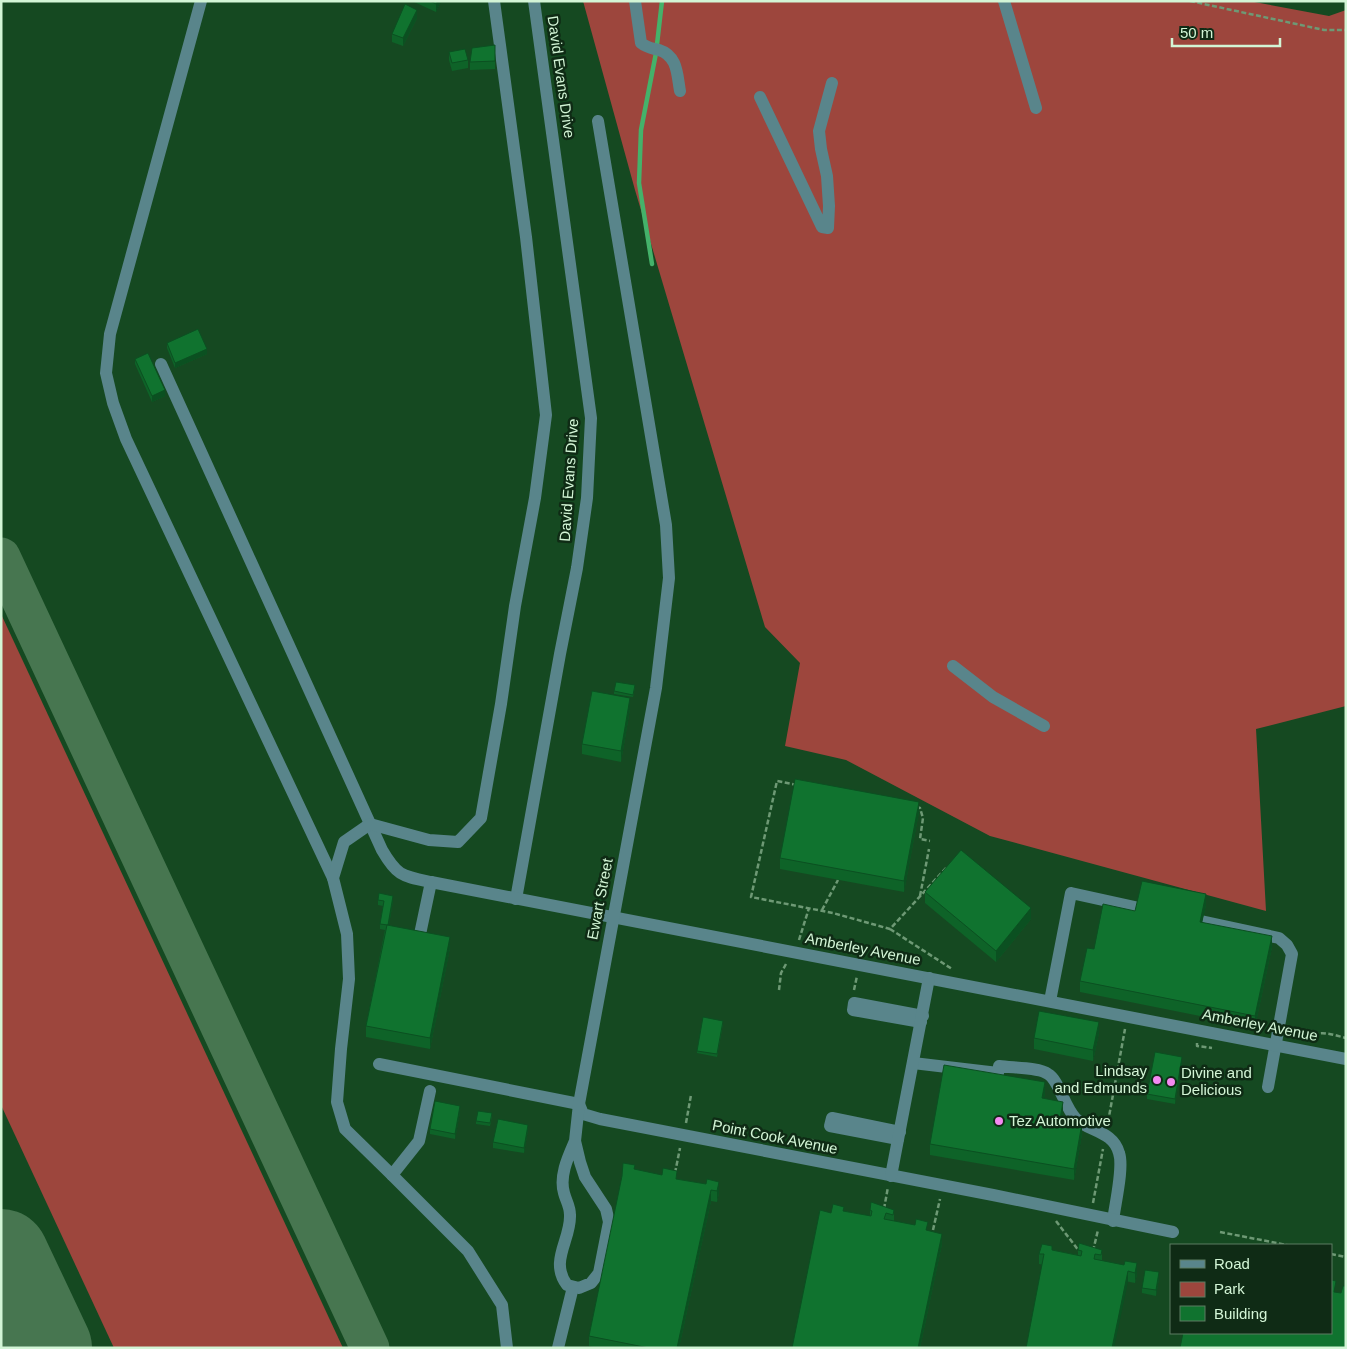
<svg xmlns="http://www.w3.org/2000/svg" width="1347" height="1349" font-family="Arial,sans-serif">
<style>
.green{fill:#9d463d}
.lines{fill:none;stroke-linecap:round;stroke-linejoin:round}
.stream{stroke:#44b26a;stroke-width:4.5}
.taxiway{stroke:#477650;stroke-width:39}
.runway{stroke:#477650;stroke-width:96}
.path{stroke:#6e9975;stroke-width:2.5;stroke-dasharray:5 2.5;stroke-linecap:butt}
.minor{stroke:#59858b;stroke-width:12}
.wall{fill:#0e6328}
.shaded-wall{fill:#0b5021}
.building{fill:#10732f;stroke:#0b5021}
.poi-dot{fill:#f489f1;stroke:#0f2b15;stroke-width:2}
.labels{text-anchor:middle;stroke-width:5;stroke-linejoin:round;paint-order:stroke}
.street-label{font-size:15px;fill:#d3f5d6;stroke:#0f2b15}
.poi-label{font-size:15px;fill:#d3f5d6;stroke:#0f2b15;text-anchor:start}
</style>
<rect width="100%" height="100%" fill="#154921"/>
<g class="green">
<polygon points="583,1 1249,1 1329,16 1346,10 1346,706 1256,729 1266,911 990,836 846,760 785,746 800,663 765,627 635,190"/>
<polygon points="1,614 343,1348 114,1348 1,1105"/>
</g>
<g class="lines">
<polyline class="stream" points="652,264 639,183 641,130 656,53 662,1"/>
<polyline class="taxiway" points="1,557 370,1348"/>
<polyline class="runway" points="1,1257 44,1348"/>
<g class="path">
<polyline points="1190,1 1324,30 1346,30"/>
<polyline points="797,785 777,781 751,897 833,913 890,929 947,867"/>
<polyline points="916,807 920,808 923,818 920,839 930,841"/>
<polyline points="920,896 929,849"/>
<polyline points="822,910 838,880"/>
<polyline points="890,929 952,969"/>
<polyline points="799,940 809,908"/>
<polyline points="779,990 781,973 786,964"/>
<polyline points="854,990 857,976"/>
<path d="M 1308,1040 C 1317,1028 1333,1035 1346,1038"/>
<polyline points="1197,1043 1197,1046 1212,1048"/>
<polyline points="1108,1122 1125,1029"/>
<polyline points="686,1123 691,1095"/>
<polyline points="812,1147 813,1139"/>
<polyline points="675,1173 680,1148"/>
<polyline points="1093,1203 1103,1149"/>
<polyline points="884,1209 888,1187"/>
<polyline points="1056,1221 1079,1251"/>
<polyline points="933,1230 940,1199"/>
<polyline points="1220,1232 1287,1245"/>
<polyline points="1093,1251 1098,1230"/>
<polyline points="1331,1254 1346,1257"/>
</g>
<g class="minor">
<polyline points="201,1 110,334 106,373 113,403 126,439 333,878"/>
<path d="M 635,1 L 641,43 C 647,48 652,48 659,50 C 678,56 677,75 680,91"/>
<polyline points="1004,1 1036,108"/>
<polyline points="760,97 822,227 828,228 829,206 827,176 821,149 819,131 832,83"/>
<path d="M 161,364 L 382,850 C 397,876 402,876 431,882"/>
<polyline points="953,666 993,697 1044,726"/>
<polyline points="516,899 560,654 577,568 587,498 591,418 534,1"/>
<polyline points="1187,918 1279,938 1287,945 1292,954 1268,1087"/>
<polyline points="419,939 431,882 1346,1059"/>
<polyline points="1050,1001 1071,893 1153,911"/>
<polyline points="921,1022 853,1010 854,1003 923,1016"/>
<path d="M 913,1063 L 998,1073 L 999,1066 C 1012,1068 1039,1067 1048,1074 C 1059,1080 1064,1107 1076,1119 C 1090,1132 1113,1131 1119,1153 C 1124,1167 1115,1204 1113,1221"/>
<polyline points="379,1064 579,1104 583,1114 600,1119 993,1195 1173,1232"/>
<polyline points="430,1091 419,1141 392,1175 345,1129 337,1102 341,1049 349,979 347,934 333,878 344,842 370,824 429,840 458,842 481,818 501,704 515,606 535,498 546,415 526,237 494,1"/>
<polyline points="898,1139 830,1126 832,1118 900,1132"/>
<path d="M 575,1141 C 568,1157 559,1176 564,1193 C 566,1201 570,1206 570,1215 C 571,1240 549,1261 567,1285 L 579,1288 L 591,1283 L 599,1273 L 609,1222 L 606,1209 L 585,1177 L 580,1162 L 575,1141 L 579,1104 L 656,688 L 669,578 L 666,525 L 598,121"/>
<polyline points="392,1175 468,1251 502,1305 507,1348"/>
<polyline points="891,1176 929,978"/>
<polyline points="558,1348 573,1287"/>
</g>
</g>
<g class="wall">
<polygon points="412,1 441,1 436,12"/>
<polygon points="417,18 403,46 392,42 392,34"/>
<polygon points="495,45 495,69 470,70 470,62"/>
<polygon points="449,52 468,60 468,68 452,71 449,60"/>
<polygon points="167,343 207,354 175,368 167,348"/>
<polygon points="135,359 165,396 152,402 135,364"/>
<polygon points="635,687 633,697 614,694 614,691"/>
<polygon points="630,709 621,762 582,754 582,744"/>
<polygon points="919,812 904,892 780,869 780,858"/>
<polygon points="925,892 1031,919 996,962 925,903"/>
<polygon points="378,900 393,901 389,925 450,948 430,1049 366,1037 366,1026 385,930 380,929 380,924 383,906 378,905"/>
<polygon points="1206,905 1202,922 1272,947 1255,1027 1080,992 1080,981 1094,949 1135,911"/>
<polygon points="723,1024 717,1057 697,1053 697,1051"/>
<polygon points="1099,1033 1093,1061 1034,1049 1034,1038"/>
<polygon points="1182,1063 1175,1104 1147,1099 1147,1094"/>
<polygon points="1045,1093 1044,1098 1063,1112 1062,1120 1082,1134 1074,1180 930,1155 930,1144"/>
<polygon points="460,1112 455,1139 430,1134 430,1129"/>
<polygon points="492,1116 490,1126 476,1124 476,1121"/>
<polygon points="528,1130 524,1153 493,1148 493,1142"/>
<polygon points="635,1170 677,1179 706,1184 707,1179 719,1193 717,1202 711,1201 679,1348 596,1348 589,1346 589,1336"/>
<polygon points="870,1210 894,1210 894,1221 928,1231 942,1244 920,1348 792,1348 831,1213 844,1211 870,1216"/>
<polygon points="1052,1250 1078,1255 1078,1250 1102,1250 1102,1261 1124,1265 1137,1274 1135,1283 1039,1264 1039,1254"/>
<polygon points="1159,1278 1156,1296 1142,1293 1142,1288"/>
</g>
<g class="shaded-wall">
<polygon points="438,1 441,1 436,12 436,4"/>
<polygon points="417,10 417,18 403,46 403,38"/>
<polygon points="207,349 207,354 175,368 175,363"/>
<polygon points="165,390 165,396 152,402 152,396"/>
<polygon points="630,698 630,709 621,762 621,751"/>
<polygon points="919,802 919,812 904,892 904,881"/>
<polygon points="1206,894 1206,905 1200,933 1200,922"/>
<polygon points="393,896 393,901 388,930 388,925"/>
<polygon points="1031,908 1031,919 996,962 996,951"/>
<polygon points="1272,936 1272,947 1255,1027 1255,1016"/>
<polygon points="450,937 450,948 430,1049 430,1038"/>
<polygon points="1099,1022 1099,1033 1093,1061 1093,1050"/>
<polygon points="1182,1057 1182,1063 1175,1104 1175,1099"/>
<polygon points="1045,1082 1045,1093 1042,1109 1042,1098"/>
<polygon points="1063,1102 1063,1112 1060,1130 1060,1119"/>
<polygon points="460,1106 460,1112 455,1139 455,1134"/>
<polygon points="1082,1123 1082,1134 1074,1180 1074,1169"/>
<polygon points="528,1125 528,1130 524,1153 524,1148"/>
<polygon points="719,1182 719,1193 717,1202 717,1191"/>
<polygon points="711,1190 711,1201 679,1348 677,1348"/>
<polygon points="942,1234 942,1244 920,1348 918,1348"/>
<polygon points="1137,1263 1137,1274 1135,1283 1135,1273"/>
<polygon points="1128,1271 1128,1282 1114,1348 1112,1348"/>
<polygon points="1159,1272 1159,1278 1156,1296 1156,1290"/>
</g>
<g class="building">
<polygon points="430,1 438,1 436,4"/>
<polygon points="405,4 417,10 403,38 392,34"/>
<polygon points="495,45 495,61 470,62 472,48"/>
<polygon points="465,49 468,60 452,63 449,52"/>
<polygon points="198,329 207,349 175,363 167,343"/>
<polygon points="148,353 165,390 152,396 135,359"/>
<polygon points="616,682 635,685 633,695 614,691"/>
<polygon points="592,691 630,698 621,751 582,744"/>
<polygon points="795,779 919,802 904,881 780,858"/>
<polygon points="961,850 1031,908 996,951 925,892"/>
<polygon points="1142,881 1206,894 1200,922 1272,936 1255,1016 1080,981 1087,948 1094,949 1103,904 1135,911"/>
<polygon points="379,893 393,896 388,925 380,924 384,901 378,900"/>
<polygon points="387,925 450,937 430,1038 366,1026"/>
<polygon points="1039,1011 1099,1022 1093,1050 1034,1038"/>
<polygon points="703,1017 723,1021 717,1054 697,1051"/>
<polygon points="1155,1052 1182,1057 1175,1099 1147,1094"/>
<polygon points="944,1065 1045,1082 1042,1098 1063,1102 1060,1119 1082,1123 1074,1169 930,1144"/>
<polygon points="435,1101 460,1106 455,1134 430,1129"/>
<polygon points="478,1111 492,1113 490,1123 476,1121"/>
<polygon points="498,1119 528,1125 524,1148 493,1142"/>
<polygon points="623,1163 635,1165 634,1169 662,1175 663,1168 677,1171 676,1179 706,1184 707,1179 719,1182 717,1191 711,1190 677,1348 649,1348 589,1336 622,1176"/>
<polygon points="871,1202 894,1210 893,1215 886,1213 884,1219 915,1225 916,1219 928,1222 926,1230 942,1234 918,1348 792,1348 820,1210 831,1213 833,1204 844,1207 843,1211 871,1216 872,1211 870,1210"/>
<polygon points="1079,1243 1102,1250 1101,1255 1095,1254 1094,1259 1124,1265 1125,1261 1137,1263 1135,1273 1128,1271 1112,1348 1026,1348 1044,1254 1039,1254 1042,1244 1052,1246 1052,1250 1081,1256 1082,1251 1078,1250"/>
<polygon points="1145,1270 1159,1272 1156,1290 1142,1288"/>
<polygon points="1331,1280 1336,1281 1334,1292 1341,1293 1343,1286 1346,1286 1346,1348 1180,1348 1183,1333 1331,1333"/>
</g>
<g class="poi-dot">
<circle cx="1157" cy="1080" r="5"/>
<circle cx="1171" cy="1082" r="5"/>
<circle cx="999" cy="1121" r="5"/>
</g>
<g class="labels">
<g class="street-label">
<text transform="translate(561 77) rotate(82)" y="5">David Evans Drive</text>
<text transform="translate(569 480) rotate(-86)" y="5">David Evans Drive</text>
<text transform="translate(600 899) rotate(-79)" y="5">Ewart Street</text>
<text transform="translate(863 949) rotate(11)" y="5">Amberley Avenue</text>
<text transform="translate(1260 1025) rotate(11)" y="5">Amberley Avenue</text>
<text transform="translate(775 1137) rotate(11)" y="5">Point Cook Avenue</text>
</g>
<g class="poi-label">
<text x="1147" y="1076" text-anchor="end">Lindsay<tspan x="1147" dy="17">and Edmunds</tspan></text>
<text x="1181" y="1078">Divine and<tspan x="1181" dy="17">Delicious</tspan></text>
<text x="1009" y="1126">Tez Automotive</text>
</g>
</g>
<rect width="1347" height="1349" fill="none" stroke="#d3f5d6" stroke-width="5"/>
<rect x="1170" y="1244" width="162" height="90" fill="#0f2b15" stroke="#5d7c62"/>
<rect x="1180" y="1260" width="25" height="8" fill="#59858b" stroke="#5d7c62"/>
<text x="1214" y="1269" font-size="15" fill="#d3f5d6">Road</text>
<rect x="1180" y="1282" width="25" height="15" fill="#9d463d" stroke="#5d7c62"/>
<text x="1214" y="1294" font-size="15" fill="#d3f5d6">Park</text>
<rect x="1180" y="1306" width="25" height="15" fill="#10732f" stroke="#5d7c62"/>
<text x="1214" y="1319" font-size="15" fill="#d3f5d6">Building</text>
<path d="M1172 38v8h108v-8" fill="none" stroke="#d3f5d6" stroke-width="2.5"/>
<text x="1180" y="38" font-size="15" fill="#d3f5d6" stroke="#0f2b15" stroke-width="4" paint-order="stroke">50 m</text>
</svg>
